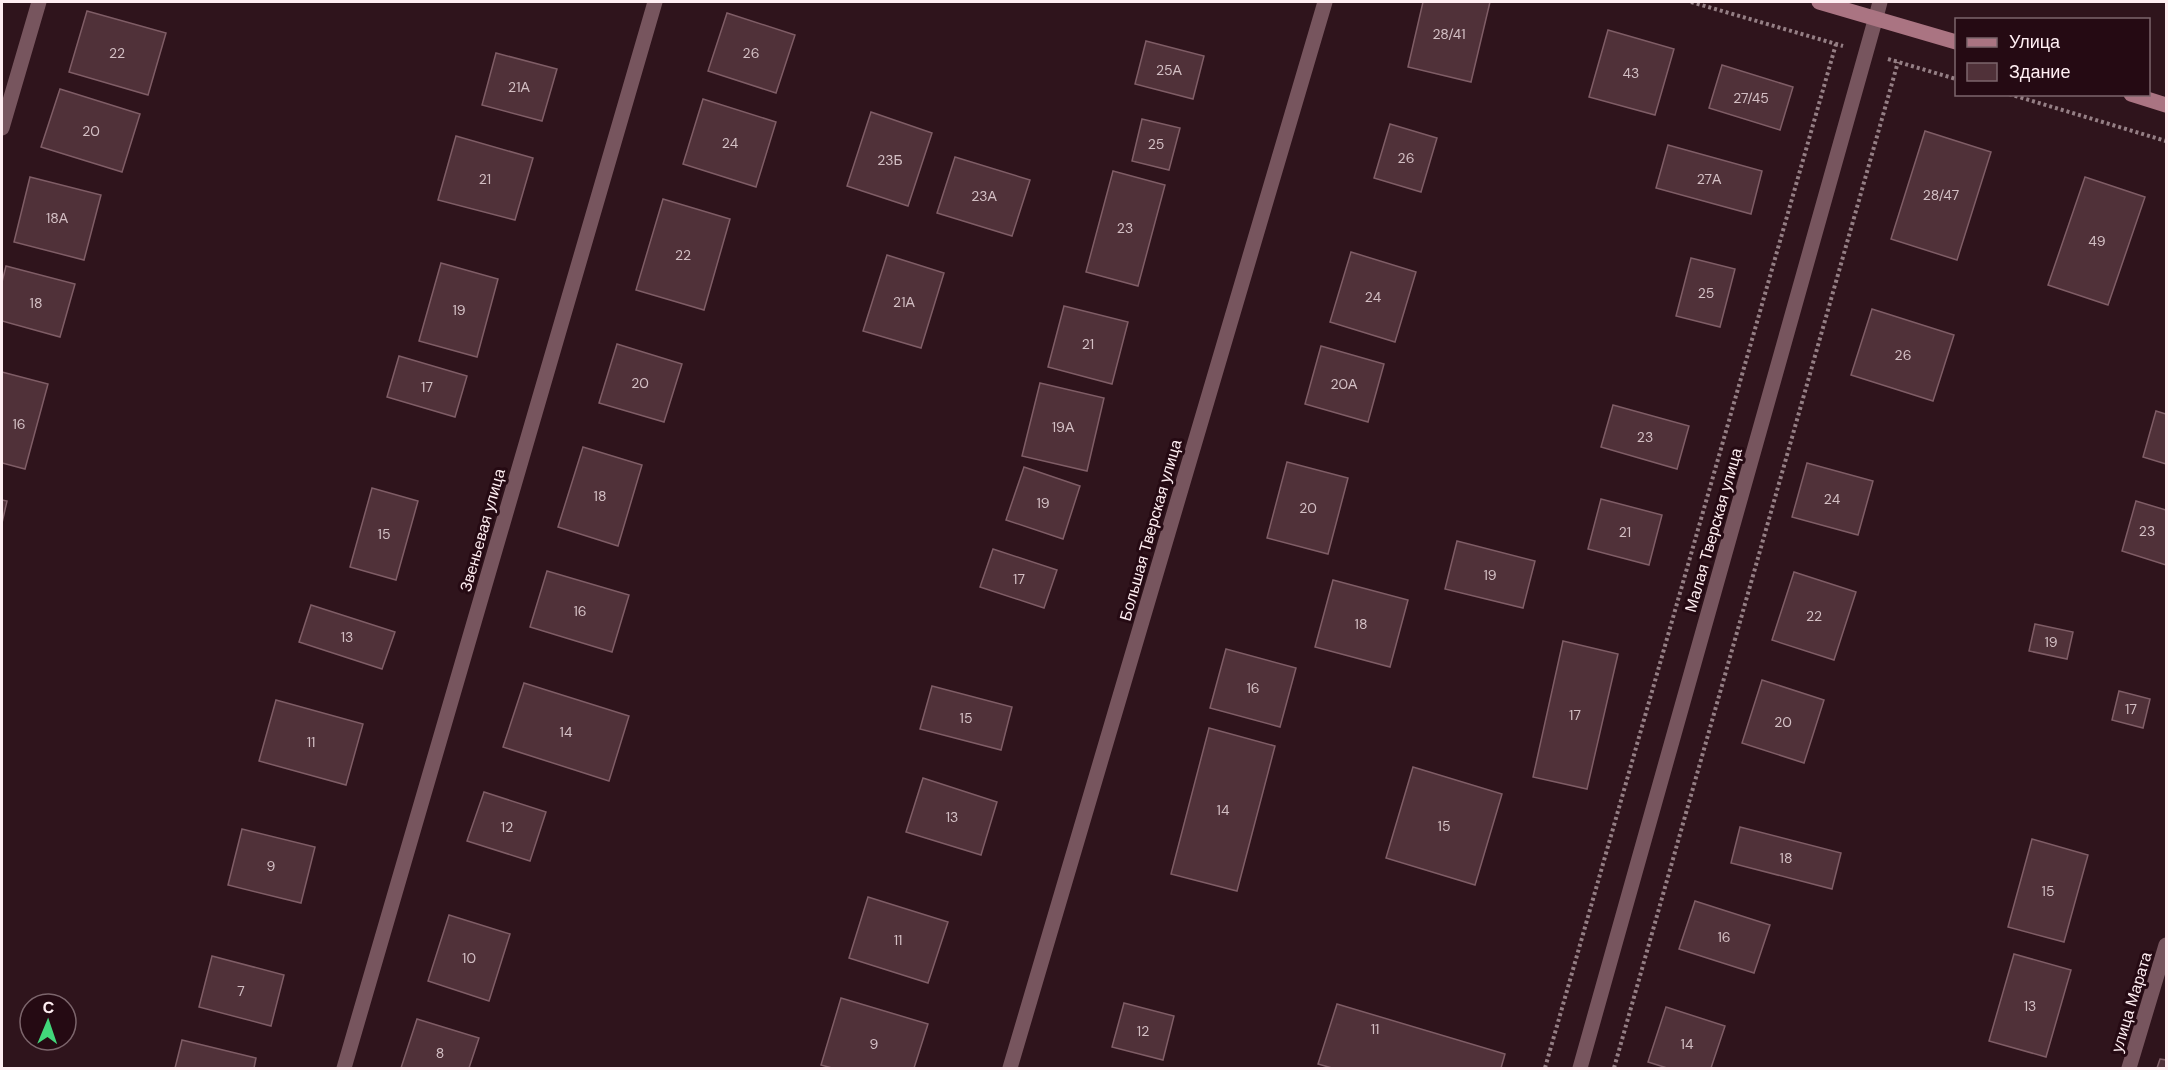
<svg xmlns="http://www.w3.org/2000/svg" width="2168" height="1070" font-family="'DM Sans',sans-serif">
<style>
.building{fill:#503139;stroke:#7f5d66;stroke-width:1.5}
.lines{fill:none;stroke-linecap:round;stroke-linejoin:round}
.path{stroke:#957f85;stroke-width:4;stroke-dasharray:3 3;stroke-linecap:butt}
.minor{stroke:#77555e;stroke-width:15}
.tertiary{stroke:#77555e;stroke-width:15}
.secondary{stroke:#aa7482;stroke-width:15}
.labels{text-anchor:middle;stroke-width:6;stroke-linejoin:round;paint-order:stroke}
.number-label{font-size:14px;fill:#d3bfc4}
.street-label{font-size:16px;fill:#ffeef2;stroke:#250a13}
</style>
<rect width="100%" height="100%" fill="#2f141c"/>
<g class="building">
<polygon points="1423,2 1490,2 1471,82 1408,67"/>
<polygon points="87,11 166,33 148,95 69,72"/>
<polygon points="727,13 795,35 776,93 708,71"/>
<polygon points="1608,30 1674,49 1655,115 1589,97"/>
<polygon points="1146,41 1204,56 1193,99 1135,84"/>
<polygon points="496,53 557,69 542,121 482,105"/>
<polygon points="1722,65 1793,87 1780,130 1709,108"/>
<polygon points="60,89 140,114 122,172 41,147"/>
<polygon points="703,99 776,122 756,187 683,164"/>
<polygon points="871,112 932,133 908,206 847,186"/>
<polygon points="1142,119 1180,128 1169,170 1132,161"/>
<polygon points="1390,124 1437,138 1421,192 1374,178"/>
<polygon points="1925,131 1991,152 1957,260 1891,239"/>
<polygon points="456,136 533,158 515,220 438,200"/>
<polygon points="1668,145 1762,171 1751,214 1656,188"/>
<polygon points="955,157 1030,180 1012,236 937,213"/>
<polygon points="1113,171 1165,185 1138,286 1086,272"/>
<polygon points="30,177 101,195 84,260 14,242"/>
<polygon points="2085,177 2145,197 2108,305 2048,285"/>
<polygon points="663,199 730,219 704,310 636,290"/>
<polygon points="1351,252 1416,272 1395,342 1330,322"/>
<polygon points="887,255 944,273 921,348 863,331"/>
<polygon points="1691,258 1735,269 1720,327 1676,316"/>
<polygon points="441,263 498,279 477,357 419,341"/>
<polygon points="6,266 75,284 60,337 2,321 2,282"/>
<polygon points="1064,306 1128,322 1112,384 1048,367"/>
<polygon points="1872,309 1954,335 1933,401 1851,375"/>
<polygon points="617,344 682,364 664,422 599,403"/>
<polygon points="1321,346 1384,364 1368,422 1305,404"/>
<polygon points="399,356 467,376 455,417 387,397"/>
<polygon points="2,372 48,384 25,469 2,463"/>
<polygon points="1040,383 1104,398 1087,471 1022,456"/>
<polygon points="1613,405 1689,426 1677,469 1601,447"/>
<polygon points="2156,411 2166,414 2166,464 2143,457"/>
<polygon points="583,447 642,465 618,546 558,527"/>
<polygon points="1287,462 1348,478 1328,554 1267,538"/>
<polygon points="1807,463 1873,481 1858,535 1792,517"/>
<polygon points="1024,467 1080,486 1063,539 1006,520"/>
<polygon points="372,488 418,501 396,580 350,567"/>
<polygon points="1601,499 1662,515 1649,565 1588,549"/>
<polygon points="2,500 7,501 2,523"/>
<polygon points="2136,501 2166,510 2166,565 2122,551"/>
<polygon points="1457,541 1535,561 1523,608 1445,589"/>
<polygon points="993,549 1057,570 1044,608 980,587"/>
<polygon points="547,571 629,595 612,652 530,627"/>
<polygon points="1794,572 1856,592 1834,660 1772,640"/>
<polygon points="1333,580 1408,600 1390,667 1315,647"/>
<polygon points="311,605 395,632 382,669 299,642"/>
<polygon points="2035,624 2073,632 2067,659 2029,651"/>
<polygon points="1563,641 1618,654 1587,789 1533,777"/>
<polygon points="1226,649 1296,668 1280,727 1210,708"/>
<polygon points="1762,680 1824,700 1804,763 1742,743"/>
<polygon points="524,683 629,716 609,781 503,747"/>
<polygon points="932,686 1012,707 1001,750 920,729"/>
<polygon points="2119,691 2150,699 2143,728 2112,720"/>
<polygon points="276,700 363,724 346,785 259,761"/>
<polygon points="1209,728 1275,746 1237,891 1171,874"/>
<polygon points="1413,767 1502,794 1475,885 1386,858"/>
<polygon points="923,778 997,802 981,855 906,832"/>
<polygon points="484,792 546,812 530,861 467,841"/>
<polygon points="1740,827 1841,853 1832,889 1731,863"/>
<polygon points="242,829 315,847 301,903 228,885"/>
<polygon points="2032,839 2088,855 2064,942 2008,927"/>
<polygon points="868,897 948,922 928,983 849,958"/>
<polygon points="1695,901 1770,925 1754,973 1679,949"/>
<polygon points="449,915 510,934 489,1001 428,981"/>
<polygon points="2014,954 2071,970 2046,1057 1989,1041"/>
<polygon points="212,956 284,975 271,1026 199,1007"/>
<polygon points="841,998 928,1024 914,1068 832,1068 821,1065"/>
<polygon points="1124,1003 1174,1016 1163,1060 1112,1047"/>
<polygon points="1337,1004 1505,1054 1501,1068 1332,1068 1318,1064"/>
<polygon points="1666,1007 1725,1026 1711,1068 1667,1068 1648,1062"/>
<polygon points="417,1019 479,1038 469,1068 401,1068"/>
<polygon points="182,1040 256,1058 254,1068 175,1068"/>
<polygon points="2160,1059 2166,1060 2166,1068 2157,1068"/>
</g>
<g class="lines">
<g class="path">
<polyline points="1691,2 1843,46"/>
<polyline points="1888,59 1956,79"/>
<polyline points="2009,94 2166,141"/>
<polyline points="1545,1068 1836,44"/>
<polyline points="1614,1068 1898,62"/>
</g>
<g class="minor">
<polyline points="1876,17 1880,2"/>
<polyline points="2,128 39,2"/>
<polyline points="344,1068 655,2"/>
<polyline points="1010,1068 1325,2"/>
<polyline points="2129,1068 2166,945"/>
</g>
<polyline class="tertiary" points="1580,1068 1876,17"/>
<g class="secondary">
<polyline points="1819,2 1956,42"/>
<polyline points="2131,94 2166,105"/>
</g>
</g>
<g class="labels">
<g class="number-label">
<text x="1449" y="39">28/41</text>
<text x="117" y="58">22</text>
<text x="751" y="58">26</text>
<text x="1169" y="75">25А</text>
<text x="1631" y="78">43</text>
<text x="519" y="92">21А</text>
<text x="1751" y="103">27/45</text>
<text x="91" y="136">20</text>
<text x="730" y="148">24</text>
<text x="1156" y="149">25</text>
<text x="1406" y="163">26</text>
<text x="890" y="165">23Б</text>
<text x="485" y="184">21</text>
<text x="1709" y="184">27А</text>
<text x="1941" y="200">28/47</text>
<text x="984" y="201">23А</text>
<text x="57" y="223">18А</text>
<text x="1125" y="233">23</text>
<text x="2097" y="246">49</text>
<text x="683" y="260">22</text>
<text x="1706" y="298">25</text>
<text x="1373" y="302">24</text>
<text x="904" y="307">21А</text>
<text x="36" y="308">18</text>
<text x="459" y="315">19</text>
<text x="1088" y="349">21</text>
<text x="1903" y="360">26</text>
<text x="640" y="388">20</text>
<text x="1344" y="389">20А</text>
<text x="427" y="392">17</text>
<text x="19" y="429">16</text>
<text x="1063" y="432">19А</text>
<text x="1645" y="442">23</text>
<text x="600" y="501">18</text>
<text x="1832" y="504">24</text>
<text x="1043" y="508">19</text>
<text x="1308" y="513">20</text>
<text x="2147" y="536">23</text>
<text x="1625" y="537">21</text>
<text x="384" y="539">15</text>
<text x="1490" y="580">19</text>
<text x="1019" y="584">17</text>
<text x="580" y="616">16</text>
<text x="1814" y="621">22</text>
<text x="1361" y="629">18</text>
<text x="347" y="642">13</text>
<text x="2051" y="647">19</text>
<text x="1253" y="693">16</text>
<text x="2131" y="714">17</text>
<text x="1575" y="720">17</text>
<text x="966" y="723">15</text>
<text x="1783" y="727">20</text>
<text x="566" y="737">14</text>
<text x="311" y="747">11</text>
<text x="1223" y="815">14</text>
<text x="952" y="822">13</text>
<text x="1444" y="831">15</text>
<text x="507" y="832">12</text>
<text x="1786" y="863">18</text>
<text x="271" y="871">9</text>
<text x="2048" y="896">15</text>
<text x="1724" y="942">16</text>
<text x="898" y="945">11</text>
<text x="469" y="963">10</text>
<text x="241" y="996">7</text>
<text x="2030" y="1011">13</text>
<text x="1375" y="1034">11</text>
<text x="1143" y="1036">12</text>
<text x="874" y="1049">9</text>
<text x="1687" y="1049">14</text>
<text x="440" y="1058">8</text>
</g>
<g class="street-label">
<text transform="translate(482 530) rotate(-74)" y="6">Звеньевая улица</text>
<text transform="translate(1150 530) rotate(-74)" y="6">Большая Тверская улица</text>
<text transform="translate(1713 530) rotate(-74)" y="6">Малая Тверская улица</text>
<text transform="translate(2131 1002) rotate(-73)" y="6">улица Марата</text>
</g>
</g>
<rect width="2168" height="1070" fill="none" stroke="#ffeef2" stroke-width="6"/>
<rect x="1955" y="18" width="195" height="78" fill="#250a13" stroke="#7c656c" stroke-width="1.5"/>
<rect x="1967" y="38" width="30" height="9" fill="#aa7482" stroke="#7c656c" stroke-width="1.5"/>
<text x="2009" y="48" font-size="18" fill="#ffeef2">Улица</text>
<rect x="1967" y="63" width="30" height="18" fill="#503139" stroke="#7c656c" stroke-width="1.5"/>
<text x="2009" y="78" font-size="18" fill="#ffeef2">Здание</text>
<g transform="translate(48 1022) rotate(2)"><circle r="28" fill="#250a13" stroke="#7c656c" stroke-width="1.5"/>
<path d="M0-4.5L10 22L0 15L-10 22Z" fill="#42d77b"/>
<text y="-9" font-size="16" font-weight="bold" text-anchor="middle" fill="#ffeef2">С</text>
</g>
</svg>
